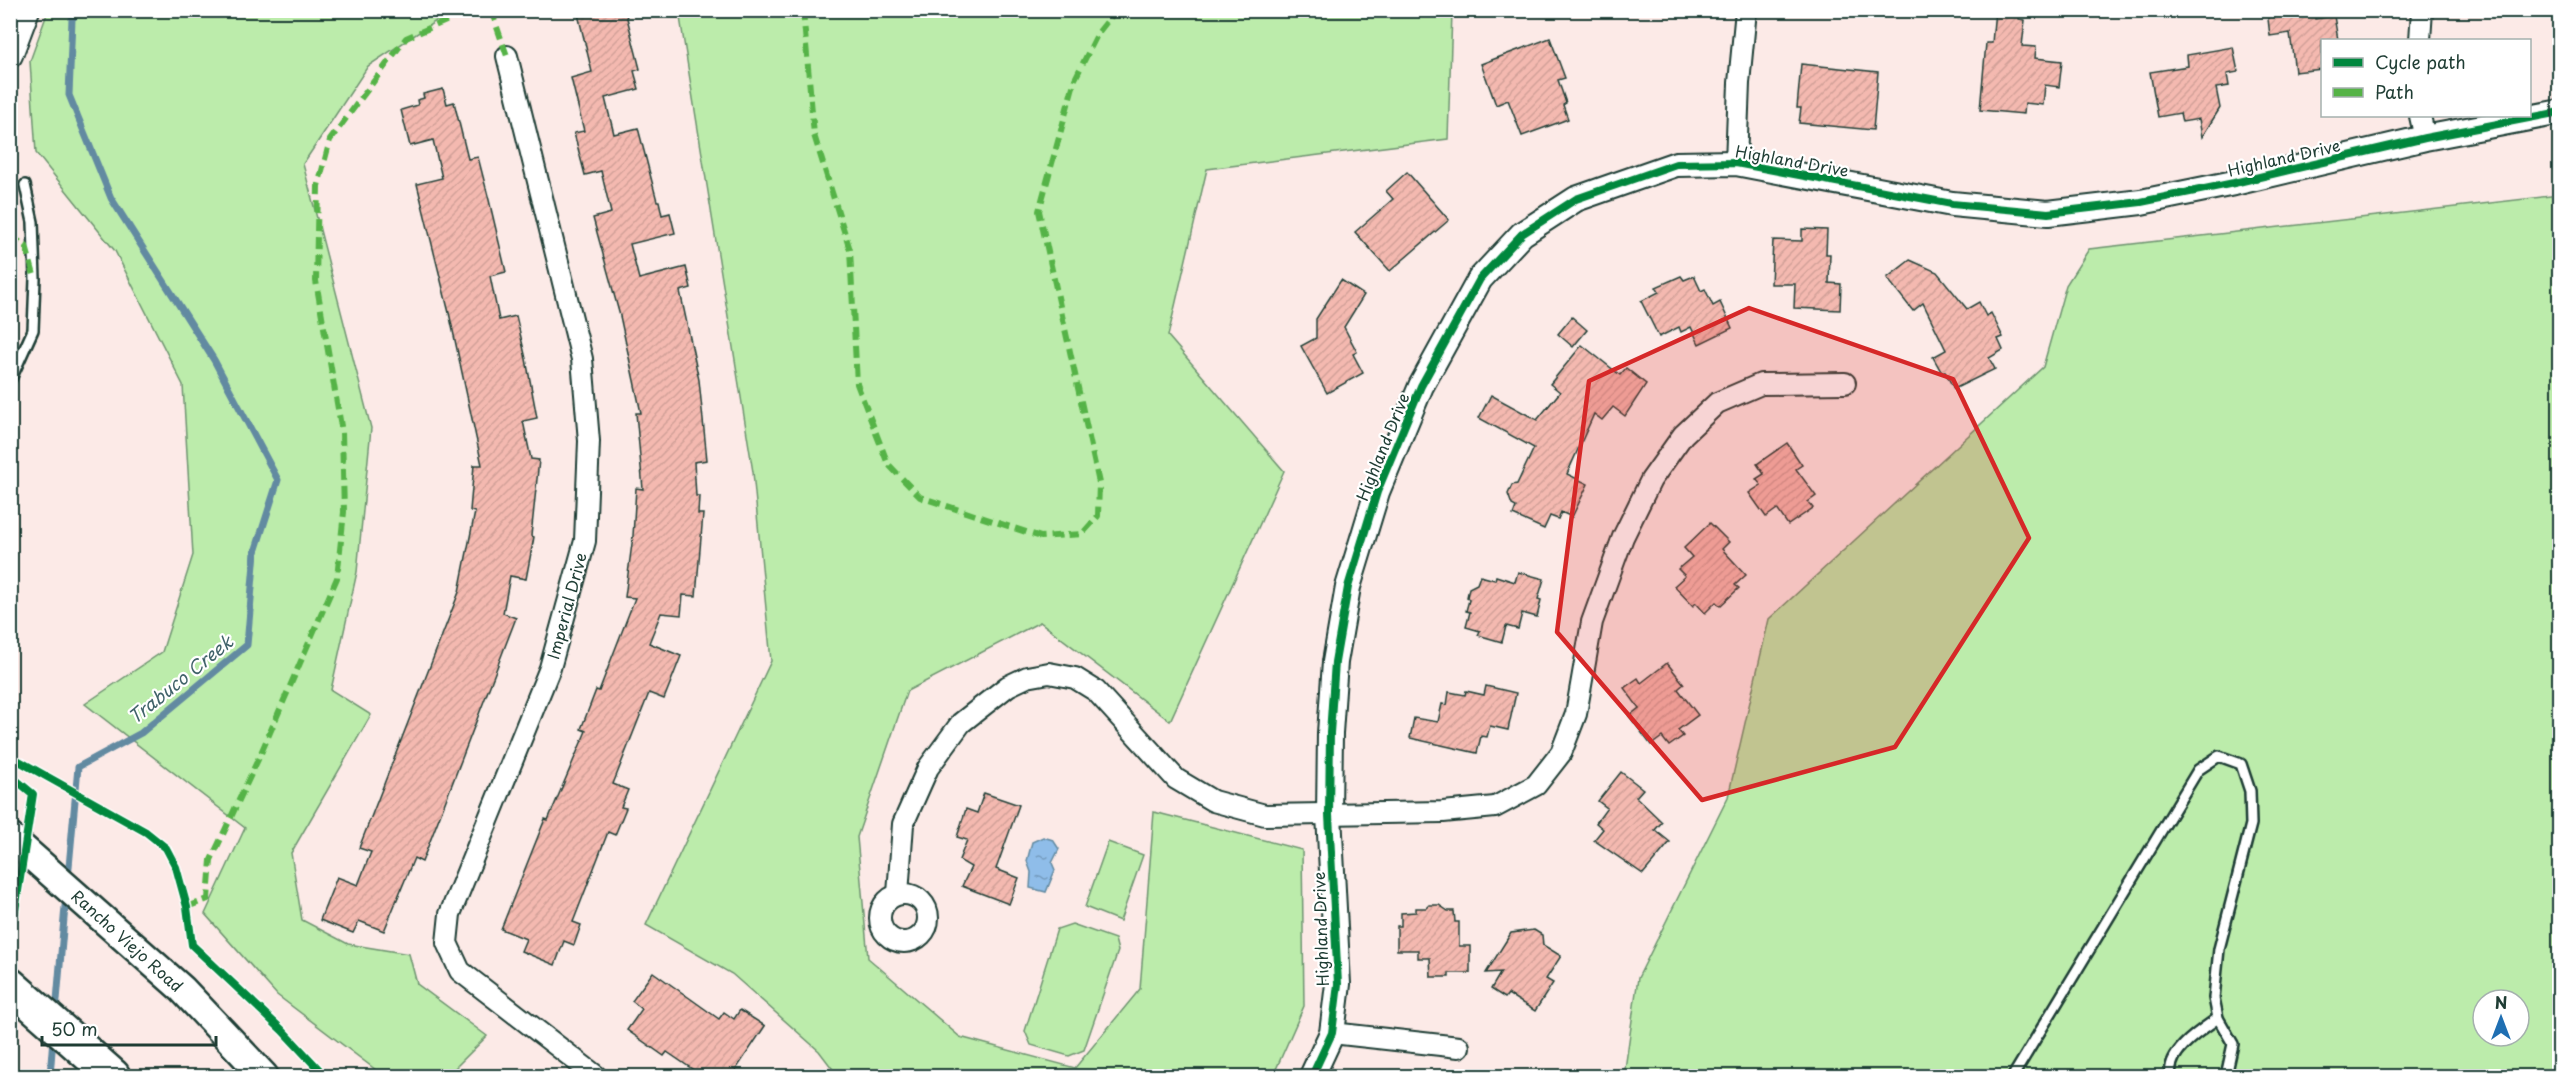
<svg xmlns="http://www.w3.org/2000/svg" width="2570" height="1087" font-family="'Playpen Sans',sans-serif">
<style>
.grass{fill:#bcecab;stroke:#6e9470;stroke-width:1.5;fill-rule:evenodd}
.water{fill:url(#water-ripples);stroke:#628aa1;stroke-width:1.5}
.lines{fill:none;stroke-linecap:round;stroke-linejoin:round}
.stream{stroke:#628aa1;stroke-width:7}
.building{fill:url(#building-hatch);stroke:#1f3d34;stroke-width:1.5}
.service-casing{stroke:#1f3d34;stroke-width:14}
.minor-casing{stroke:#1f3d34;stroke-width:24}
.tertiary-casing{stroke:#1f3d34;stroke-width:28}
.secondary-casing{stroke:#1f3d34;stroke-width:32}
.motorway-casing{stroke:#1f3d34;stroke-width:38}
.service{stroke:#fff;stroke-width:9}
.minor{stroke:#fff;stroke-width:20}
.tertiary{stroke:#fff;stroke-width:24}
.secondary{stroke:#fff;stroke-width:27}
.motorway{stroke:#fff;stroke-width:33}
.quiet{stroke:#55b346;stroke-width:6;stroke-dasharray:12 6;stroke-linecap:butt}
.cycleway-casing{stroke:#fff;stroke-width:11}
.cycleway{stroke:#00873e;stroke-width:8}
.marked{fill:#d62828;fill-opacity:0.2;stroke:#d62828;stroke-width:4.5;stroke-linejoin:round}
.labels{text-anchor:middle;stroke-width:4.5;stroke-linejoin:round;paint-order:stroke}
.street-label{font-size:16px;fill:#1f3d34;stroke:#fff}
.water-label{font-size:18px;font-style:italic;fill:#41636a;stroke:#fff}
</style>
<defs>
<pattern id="water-ripples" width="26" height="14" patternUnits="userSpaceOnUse" patternTransform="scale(1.5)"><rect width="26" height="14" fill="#8fbde9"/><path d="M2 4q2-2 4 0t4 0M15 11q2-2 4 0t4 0" fill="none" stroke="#749bbe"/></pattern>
<pattern id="building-hatch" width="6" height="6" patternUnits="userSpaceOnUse" patternTransform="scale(1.5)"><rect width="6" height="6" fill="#f4b9b0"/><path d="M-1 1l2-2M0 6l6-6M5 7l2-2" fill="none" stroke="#d1a098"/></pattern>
</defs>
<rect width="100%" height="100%" fill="#fceae7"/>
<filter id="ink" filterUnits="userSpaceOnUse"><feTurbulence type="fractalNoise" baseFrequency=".0167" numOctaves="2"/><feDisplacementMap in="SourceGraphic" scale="12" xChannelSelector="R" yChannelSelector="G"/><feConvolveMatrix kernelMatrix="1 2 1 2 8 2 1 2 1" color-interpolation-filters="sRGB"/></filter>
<g filter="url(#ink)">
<g class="grass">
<polygon points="48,11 451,11 368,66 303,164 371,428 357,572 331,690 371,715 291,853 302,920 348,944 409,954 417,984 487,1036 449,1074 451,1076 384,1076 277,995 205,914 245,828 85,704 162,652 193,555 183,385 115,251 36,153 30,61"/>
<polygon points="679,11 1452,11 1448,139 1207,169 1168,336 1284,471 1170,721 1040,622 907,691 857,837 868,958 960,1037 1075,1068 1140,989 1154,812 1302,850 1304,1006 1273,1076 838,1076 819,1051 732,974 646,925 771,661 753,472"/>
<path d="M 2559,195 L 2559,1076 L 1624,1076 L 1638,978 L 1728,797 L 1769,619 L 2043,367 L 2066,285 L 2089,249 ZM 2483,1000 L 2519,1000 L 2519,1036 L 2483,1036 Z"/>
<polygon points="1108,842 1143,855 1120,921 1085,907"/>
<polygon points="1072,924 1115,939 1118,951 1084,1050 1069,1056 1031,1045 1025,1031 1057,929"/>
</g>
<polygon class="water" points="1043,837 1053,840 1059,849 1052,863 1055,870 1046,892 1030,888 1031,872 1027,861 1032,842"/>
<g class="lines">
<g class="stream">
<polyline points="68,878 78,767 141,733 247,645 255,552 278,480 214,360 111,198 69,95 72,19 80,10"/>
<polyline points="56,1012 66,895"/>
<polyline points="50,1076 53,1038"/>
</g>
</g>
<g class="building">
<polygon points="577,10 625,10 640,69 634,71 639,89 605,98 614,134 638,128 657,201 659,201 662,215 670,213 675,233 630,244 639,279 686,267 691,288 680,291 699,380 707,460 694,462 696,496 699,496 698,514 703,514 696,596 683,595 681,615 661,613 649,643 681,656 664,699 649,693 613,784 628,790 621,807 626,808 615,835 608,832 573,922 581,925 574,945 564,941 555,965 521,951 526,939 501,929 545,819 548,820 586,731 581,729 596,690 599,691 635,598 625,597 633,536 636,488 643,489 636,413 641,413 620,316 593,218 611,213 601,171 585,175 574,133 584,131 571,78 592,72"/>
<polygon points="1995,10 2020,10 2019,19 2025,20 2022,46 2036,47 2035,58 2062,61 2059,87 2045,85 2043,105 2025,103 2024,114 1980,110 1986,43 1992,43"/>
<polygon points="2267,10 2314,10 2315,19 2334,16 2338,40 2322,40 2322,69 2295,72 2290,33 2270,36"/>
<polygon points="1550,38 1565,78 1558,80 1566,103 1563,105 1568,119 1522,136 1508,100 1496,105 1481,64"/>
<polygon points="2233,47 2238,72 2227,74 2229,86 2216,88 2220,108 2202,137 2199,119 2182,122 2180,113 2158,117 2150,72 2188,66 2187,55"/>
<polygon points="1801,64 1878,72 1873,130 1799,123 1801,108 1797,108"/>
<polygon points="443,89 447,104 454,102 468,159 478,157 489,200 506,272 490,276 499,320 516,316 526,359 537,418 523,421 531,459 539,460 531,536 534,537 526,579 510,576 503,613 516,618 422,862 414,858 384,931 359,921 353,933 320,920 337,877 358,885 371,852 359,848 459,592 475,512 470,511 474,465 482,465 450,317 417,184 442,178 433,140 410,146 401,110 418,105 417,100 424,98 423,94"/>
<polygon points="1407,172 1449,220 1390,271 1355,232 1393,199 1386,191"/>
<polygon points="1802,229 1827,230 1826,254 1830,254 1829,283 1841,284 1840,310 1794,308 1795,284 1771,284 1773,240 1802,241"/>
<polygon points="1910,260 1937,272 1967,309 1979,302 1986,316 1991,313 2003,337 1998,339 2003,350 1989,358 1995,369 1954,389 1945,372 1942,373 1933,357 1946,350 1923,303 1913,311 1887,278"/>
<polygon points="1681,276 1684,280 1694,276 1701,291 1705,289 1713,306 1720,302 1732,328 1699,344 1691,327 1681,332 1679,327 1659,337 1641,301 1659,292 1656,287"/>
<polygon points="1341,280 1364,295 1344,327 1357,352 1353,354 1363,373 1327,393 1301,346 1316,338 1316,319"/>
<polygon points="1572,317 1587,330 1573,347 1558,334"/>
<polygon points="1582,345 1620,375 1626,368 1646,384 1625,416 1613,407 1602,420 1594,414 1567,474 1588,484 1572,517 1561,512 1558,519 1550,516 1544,529 1513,515 1516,507 1512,505 1508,494 1512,485 1517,484 1534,448 1479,418 1491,395 1537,420 1560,392 1550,384"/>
<polygon points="1787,443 1802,465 1796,469 1816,496 1808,502 1813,508 1788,525 1777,509 1766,517 1749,493 1761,485 1756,479 1764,474 1757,464"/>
<polygon points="1710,523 1729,542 1722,549 1746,575 1735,585 1739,588 1720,606 1716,602 1705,613 1696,603 1693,606 1674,586 1685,576 1678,569 1692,557 1684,548"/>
<polygon points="1518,572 1544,579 1538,599 1541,600 1537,617 1522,613 1518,629 1506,626 1502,642 1478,635 1480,631 1466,627 1470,612 1466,611 1469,600 1467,597 1469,588 1477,584 1480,576 1495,580 1496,576 1515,582"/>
<polygon points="1667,663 1684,684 1678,689 1698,715 1678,730 1683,736 1669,746 1662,737 1651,745 1629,716 1639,708 1624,688 1638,678 1641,683"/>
<polygon points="1486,686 1516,693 1508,730 1490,726 1487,737 1481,736 1477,753 1410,738 1414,718 1438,722 1442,704 1447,705 1449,692 1465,695 1466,691 1484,695"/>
<polygon points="1621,772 1643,789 1636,797 1662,822 1655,830 1670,842 1643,874 1594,840 1603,829 1596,823 1607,808 1598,801"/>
<polygon points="984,793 1019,805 996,869 1019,878 1009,904 962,886 971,867 959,860 967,840 957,837 966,809 977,813"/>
<polygon points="1429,905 1439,905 1448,911 1454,911 1455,922 1459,922 1459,946 1470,946 1470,973 1449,973 1449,977 1431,977 1430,958 1418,958 1418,950 1397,950 1397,926 1401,926 1401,913 1416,912 1416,908 1426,908"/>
<polygon points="1534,930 1542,935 1543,945 1561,956 1546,979 1553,983 1535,1011 1508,994 1505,998 1491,989 1501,972 1486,973 1511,933"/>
<polygon points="653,972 719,1019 724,1012 734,1019 740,1010 765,1026 731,1077 704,1077 667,1052 664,1056 627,1030 642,1009 632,1001"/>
</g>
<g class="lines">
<defs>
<g id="service">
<polyline points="10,381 33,330 35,279 33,222 25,185"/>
<polyline points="2013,1076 2198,770 2219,756 2241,764 2250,791 2251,824 2219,949 2214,998 2218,1018 2233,1044 2226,1076"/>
<path d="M 2171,1076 C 2166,1052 2201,1030 2218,1018"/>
</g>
<g id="minor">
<polyline points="2420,40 2422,10"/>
<polyline points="507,56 582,359 589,441 585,541 550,668 450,914 447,943 460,971 596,1076"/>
<polyline points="2420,116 2425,138"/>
<polyline points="1736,163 1739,83 1746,10"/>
<circle cx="904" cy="918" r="24"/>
<polyline points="898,894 903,824 928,768 961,723 1008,686 1027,677 1049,673 1075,678 1096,691 1176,779 1213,801 1265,815 1443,812 1495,807 1536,785 1561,753 1576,714 1592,622 1623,537 1651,480 1683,435 1717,403 1761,384 1845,383"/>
<polyline points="1332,1033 1459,1047"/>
</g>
<g id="tertiary">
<polyline points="10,55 27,10"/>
<polyline points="1312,1076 1332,1033 1338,984 1329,815 1330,733 1335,662 1348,587 1377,492 1421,386 1480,279 1522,234 1576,199 1676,164 1736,163 1952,204 2048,213 2141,202 2234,183 2425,138 2560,112"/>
</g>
<polyline id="secondary" points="10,837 182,989 264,1076"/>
<polyline id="motorway" points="10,985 113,1076"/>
</defs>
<use href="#service" class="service-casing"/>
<use href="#minor" class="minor-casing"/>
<use href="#tertiary" class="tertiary-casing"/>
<use href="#secondary" class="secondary-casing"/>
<use href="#motorway" class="motorway-casing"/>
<use href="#service" class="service"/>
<use href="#minor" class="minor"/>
<use href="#tertiary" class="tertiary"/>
<use href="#secondary" class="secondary"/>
<use href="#motorway" class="motorway"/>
<g class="quiet">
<polyline points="491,10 507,56"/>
<polyline points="803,10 814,135 850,250 857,384 888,464 920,497 1041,537 1082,534 1098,516 1099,483 1039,211 1075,79 1098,33 1116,10"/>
<polyline points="10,236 26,246 35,279"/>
<polyline points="187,907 208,899 211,860 261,753 337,578 344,512 342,432 316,281 318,186 330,140 406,38 472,10"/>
</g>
<defs>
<g id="cycleway">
<polyline points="10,756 146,832 166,848 176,867 187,907 192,945 282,1030 325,1076"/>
<polyline points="10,775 33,794 10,943"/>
<polyline points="1312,1076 1332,1033 1338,984 1329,815 1330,733 1335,662 1348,587 1377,492 1421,386 1480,279 1522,234 1576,199 1676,164 1736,163 1952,204 2048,213 2141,202 2234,183 2425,138 2560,112"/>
</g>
</defs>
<use href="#cycleway" class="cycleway-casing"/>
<use href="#cycleway" class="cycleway"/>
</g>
</g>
<path class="marked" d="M 1749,308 L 1953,379 L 2029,538 L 1895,747 L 1702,800 L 1557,632 L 1589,381 Z"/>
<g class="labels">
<g class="street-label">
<text transform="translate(2284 158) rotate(-13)" y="6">Highland Drive</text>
<text transform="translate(1792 161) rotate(10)" y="6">Highland Drive</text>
<text transform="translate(1383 447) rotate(-68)" y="6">Highland Drive</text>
<text transform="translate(567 606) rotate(-75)" y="6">Imperial Drive</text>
<text transform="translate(1321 929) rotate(-92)" y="6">Highland Drive</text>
<text transform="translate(127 941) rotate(42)" y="6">Rancho Viejo Road</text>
</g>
<g class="water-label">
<text transform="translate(181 680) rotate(-39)" y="6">Trabuco Creek</text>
</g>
</g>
<rect width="2570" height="1087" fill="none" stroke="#fff" stroke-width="36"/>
<rect x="18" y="18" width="2534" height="1051" fill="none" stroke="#1f3d34" stroke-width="2" filter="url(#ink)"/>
<rect x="2321" y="39" width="210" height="78" fill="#ffffff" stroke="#a5b1ae" stroke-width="1.5"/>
<rect x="2333" y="58" width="30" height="9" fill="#00873e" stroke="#a5b1ae" stroke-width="1.5"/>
<text x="2375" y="69" font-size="18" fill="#1f3d34">Cycle path</text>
<rect x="2333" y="88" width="30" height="9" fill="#55b346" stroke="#a5b1ae" stroke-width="1.5"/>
<text x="2375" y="99" font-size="18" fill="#1f3d34">Path</text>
<g transform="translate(2501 1018)"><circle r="28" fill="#ffffff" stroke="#a5b1ae" stroke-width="1.5"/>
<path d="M0-4.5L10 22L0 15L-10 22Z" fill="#1f6fb2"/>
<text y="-9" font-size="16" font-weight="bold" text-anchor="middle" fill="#1f3d34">N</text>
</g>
<path d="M42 1036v9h174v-9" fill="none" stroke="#1f3d34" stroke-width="3"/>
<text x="51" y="1036" font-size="18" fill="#1f3d34" stroke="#ffffff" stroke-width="4.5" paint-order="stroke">50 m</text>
</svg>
